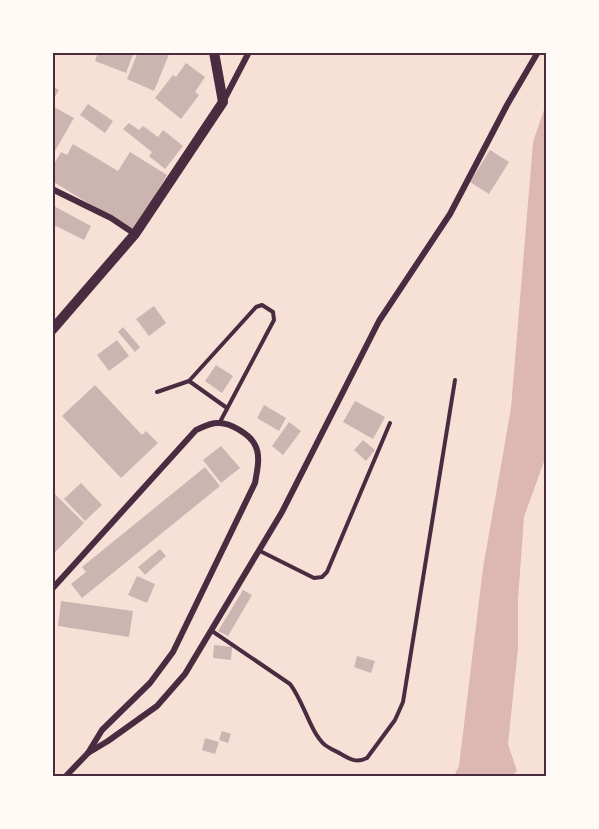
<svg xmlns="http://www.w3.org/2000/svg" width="599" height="829" font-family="'Public Sans',sans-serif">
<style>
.water{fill:#dcb8b0}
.building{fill:#ccb4b1}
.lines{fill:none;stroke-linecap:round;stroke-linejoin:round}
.service{stroke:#4a2c40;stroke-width:4}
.minor{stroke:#4a2c40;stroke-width:6}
.secondary{stroke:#4a2c40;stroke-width:10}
.neatline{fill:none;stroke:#4a2c40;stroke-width:2}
</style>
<rect width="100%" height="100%" fill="#f7e1d7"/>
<polygon class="water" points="546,104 546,456 524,517 518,599 518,648 508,744 517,771 512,776 454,776 459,766 483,568 511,408 533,142"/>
<g class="building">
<polygon points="98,52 134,52 126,73 95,61"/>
<polygon points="138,52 170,52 154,91 127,79"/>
<polygon points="186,63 205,77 195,92 199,95 181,119 155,98 173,75 176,77"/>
<polygon points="52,86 59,90 52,101"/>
<polygon points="88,104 113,121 105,133 80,115"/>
<polygon points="52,106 74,118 52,156"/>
<polygon points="129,123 139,130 143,126 158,137 163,130 183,146 165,169 149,156 152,152 123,129"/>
<polygon points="73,144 118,171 130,152 167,175 134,231 52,181 52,167 61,152 67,155"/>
<polygon points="490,150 509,162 489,194 470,182"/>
<polygon points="52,205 91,226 84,240 52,224"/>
<polygon points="154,306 166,323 149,336 136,319"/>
<polygon points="123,327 140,347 135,352 118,332"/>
<polygon points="117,340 129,356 109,371 97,355"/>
<polygon points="216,365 233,376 222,393 205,381"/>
<polygon points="95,385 142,435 146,431 158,443 121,478 62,416"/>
<polygon points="355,401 385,417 373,439 343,422"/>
<polygon points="264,405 286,418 279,431 257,418"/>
<polygon points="289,422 301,431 283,455 272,446"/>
<polygon points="363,440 375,450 366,461 354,450"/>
<polygon points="221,446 240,468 221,483 203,460"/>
<polygon points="205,467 220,486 82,598 71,584 86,572 82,567"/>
<polygon points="81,483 102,505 85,521 64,499"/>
<polygon points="54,493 84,523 52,555 52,494"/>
<polygon points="160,549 166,556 145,575 138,567"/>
<polygon points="137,576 155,584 147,603 128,595"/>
<polygon points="243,590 252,595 228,636 218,631"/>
<polygon points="61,601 133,611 129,637 58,626"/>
<polygon points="214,645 232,647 231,660 213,658"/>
<polygon points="357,656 375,661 371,673 354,667"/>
<polygon points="222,731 231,734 228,743 219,740"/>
<polygon points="205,738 219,742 215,754 202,750"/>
</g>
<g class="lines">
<g class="service">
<polyline points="189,381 227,408"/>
<polyline points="157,392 189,381 256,307 262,305 273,312 274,320 220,422"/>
<polyline points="260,551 314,578 322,577 327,572 390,423"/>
<path d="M 212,631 L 290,684 C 304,702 310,732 325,745 C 330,749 336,751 341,754 C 351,760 357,763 367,758 L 395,720 L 403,702 L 455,380"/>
</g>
<g class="minor">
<polyline points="223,102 249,52"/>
<polyline points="52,189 111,218 135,234"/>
<path d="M 52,589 L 196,430 C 203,427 211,422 219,423 C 230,423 250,434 255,445 C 261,456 257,471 255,483 L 173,652 L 150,683 L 102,730 L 88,753 L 66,776"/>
<polyline points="88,753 108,741 157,706 185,674 282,512 379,321 450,214 507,105 538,52"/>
</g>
<polyline class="secondary" points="52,330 135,234 223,102 214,52"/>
</g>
<rect width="599" height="829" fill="none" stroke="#fffaf5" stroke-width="108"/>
<rect x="54" y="54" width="491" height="721" class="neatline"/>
</svg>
